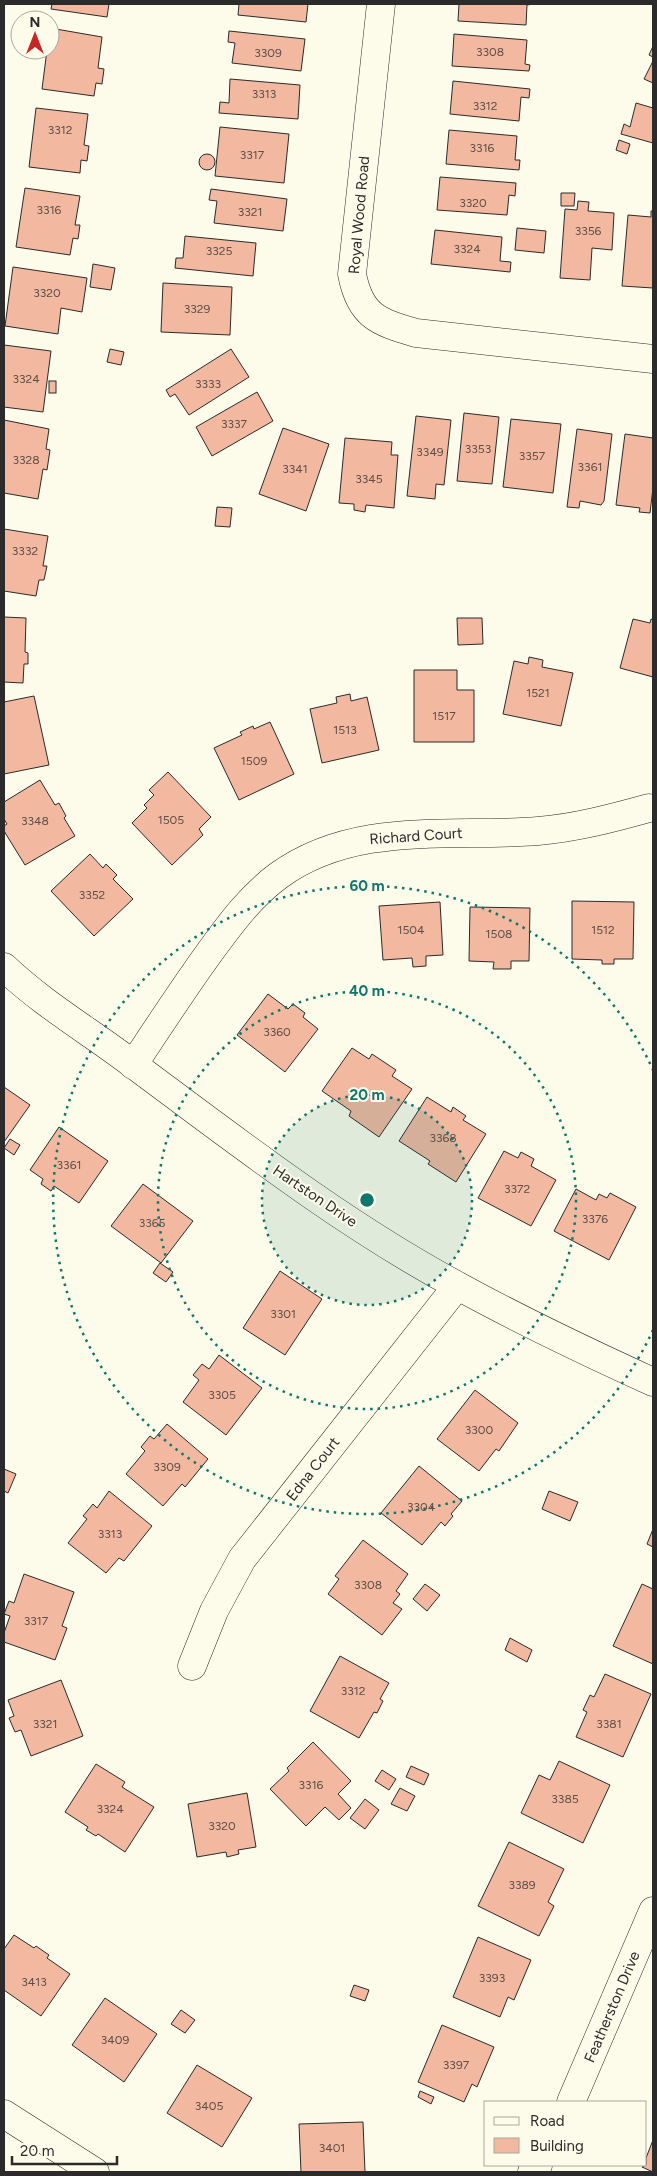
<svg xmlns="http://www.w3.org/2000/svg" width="657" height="2176" font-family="Figtree,sans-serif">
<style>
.building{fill:#f2b8a0;stroke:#2b2b2b}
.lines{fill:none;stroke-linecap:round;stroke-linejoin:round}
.minor-casing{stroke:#2b2b2b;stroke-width:29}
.minor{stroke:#fdfbea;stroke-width:28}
.ring{fill:none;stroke:#0f766e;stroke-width:2.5;stroke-dasharray:2.5 5}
.labels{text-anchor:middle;stroke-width:4;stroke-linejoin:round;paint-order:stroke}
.number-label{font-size:12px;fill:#5d4e48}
.street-label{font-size:15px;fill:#2b2b2b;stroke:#fdfbea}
.centre{fill:#0f766e;stroke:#fdfbea;stroke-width:2.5}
.ring-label{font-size:15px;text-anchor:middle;font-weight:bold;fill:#0f766e;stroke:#fdfbea;stroke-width:4;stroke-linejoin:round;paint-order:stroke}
</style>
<rect width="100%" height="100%" fill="#fdfbea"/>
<g class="building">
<polygon points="52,4 109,4 107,17 51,9"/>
<polygon points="239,4 308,4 306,22 238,15"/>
<polygon points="459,4 534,4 527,5 526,25 458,21"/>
<polygon points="50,28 102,37 98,68 104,69 102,84 96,83 94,96 42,89 47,50 50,50"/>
<polygon points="229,31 305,39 301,71 232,63 235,43 228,42"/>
<polygon points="454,34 527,40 525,64 530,65 529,71 452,66"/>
<polygon points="653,46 653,57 649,55"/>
<polygon points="653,61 653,83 644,79"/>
<polygon points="230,79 300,85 298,119 219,113 220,102 229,103"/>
<polygon points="453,81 530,89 529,98 521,97 519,121 450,114"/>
<polygon points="636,103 653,108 653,143 621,134 624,124 630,127"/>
<polygon points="36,108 88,114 84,145 89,146 87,161 81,160 80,173 29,167"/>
<polygon points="220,127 289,134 284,183 215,176"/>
<polygon points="449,130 517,136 515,160 520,160 519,170 446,164"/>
<polygon points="619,140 630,144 627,154 616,150"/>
<circle cx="207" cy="162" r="8"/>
<polygon points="440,177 516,183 515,196 509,195 507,215 437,210"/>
<polygon points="25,188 80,196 75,225 80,225 78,239 73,238 70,255 16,247"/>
<polygon points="211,189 287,199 283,231 214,223 217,201 209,200"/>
<polygon points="561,193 575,193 574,206 561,206"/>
<polygon points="578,201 589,202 588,211 614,213 612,250 592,248 590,280 560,278 565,209 577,210"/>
<polygon points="651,211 653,211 653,288 622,286 628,215 651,217"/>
<polygon points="517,228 546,231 544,253 515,250"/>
<polygon points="435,230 502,237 500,261 511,262 510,272 431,264"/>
<polygon points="185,236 256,243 253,276 175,268 176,258 183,258"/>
<polygon points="93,264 115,268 111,290 90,287"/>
<polygon points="13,267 87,278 82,312 61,308 58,334 5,326"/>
<polygon points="163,283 232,287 230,335 161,332"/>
<polygon points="4,345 51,351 43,412 4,407"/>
<polygon points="110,349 124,352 121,365 107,362"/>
<polygon points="231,349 249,377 189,415 175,394 170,397 166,390"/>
<rect x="49" y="381" width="7" height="12"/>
<polygon points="257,392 273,421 212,456 196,427"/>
<polygon points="464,413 499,417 492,484 457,481"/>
<polygon points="416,416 451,420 444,485 436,484 435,499 407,496"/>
<polygon points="511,419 561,424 553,493 503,487"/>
<polygon points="4,420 49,429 46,449 50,450 47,470 43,469 38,499 4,493"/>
<polygon points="283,428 329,444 306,511 259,494"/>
<polygon points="577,429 612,434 604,501 601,505 580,501 579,508 567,507"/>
<polygon points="625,434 653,438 653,488 650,513 639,512 640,508 616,505"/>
<polygon points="345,438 392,442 391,455 398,455 394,508 366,505 365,512 354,510 354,504 339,503"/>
<polygon points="217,507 232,508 230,527 215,526"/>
<polygon points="4,529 48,536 43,566 47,566 44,580 39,580 36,596 4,591"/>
<polygon points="4,617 26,618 25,652 28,653 28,664 24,664 23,683 4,682"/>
<polygon points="457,618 482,618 483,644 458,645"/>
<polygon points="633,619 650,623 651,619 653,620 653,677 620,668"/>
<polygon points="529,657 543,660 542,667 573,673 561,726 503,714 514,661 528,664"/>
<polygon points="414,670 457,670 457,690 474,690 474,742 414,742"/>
<polygon points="350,694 351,701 367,697 379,750 322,763 310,709 337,703 336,697"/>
<polygon points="34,696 49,765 4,774 4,702"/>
<polygon points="270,722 294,774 239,800 214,748 242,735 240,732 253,726 254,729"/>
<polygon points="168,772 211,817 199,829 203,835 172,865 132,823 147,808 144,805 154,795 149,790"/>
<polygon points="40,780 55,805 59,803 66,816 64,818 75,836 25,865 4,831 4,826 7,824 4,819 4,802"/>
<polygon points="90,854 103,868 106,864 117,875 113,879 133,899 94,936 51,891"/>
<polygon points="572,901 634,902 633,959 614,959 614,964 602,964 602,960 572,959"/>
<polygon points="440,902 443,955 426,956 426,966 413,967 412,958 383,960 379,906"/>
<polygon points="470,907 530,908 529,961 511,961 511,969 493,969 494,962 469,961"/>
<polygon points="268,994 288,1009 293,1004 305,1013 303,1017 318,1029 285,1072 237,1035"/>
<polygon points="352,1048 369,1059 372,1054 396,1070 392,1076 412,1089 379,1137 349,1116 351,1111 322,1091"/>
<polygon points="4,1087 30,1105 4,1142"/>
<polygon points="427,1097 451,1112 453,1107 466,1116 463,1120 486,1134 456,1182 428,1164 430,1161 399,1141"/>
<polygon points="59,1127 108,1161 79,1203 54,1186 51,1191 41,1184 43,1179 30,1170"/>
<polygon points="10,1139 20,1145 14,1155 4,1148"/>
<polygon points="504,1151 518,1158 521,1152 534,1159 531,1166 556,1180 531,1226 478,1198"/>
<polygon points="143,1184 193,1221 161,1263 111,1226"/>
<polygon points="576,1189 596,1200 599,1194 607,1198 610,1193 636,1207 609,1260 554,1231"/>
<polygon points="160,1263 173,1272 166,1282 153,1273"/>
<polygon points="280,1271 322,1299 285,1355 243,1328"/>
<polygon points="219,1355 262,1388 226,1435 183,1402 199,1380 193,1375 202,1364 209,1369"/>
<polygon points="475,1390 518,1423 499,1451 496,1449 479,1471 437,1439"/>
<polygon points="167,1424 208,1459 185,1487 182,1484 163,1506 126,1474 145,1451 141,1447 150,1436 154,1439"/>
<polygon points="419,1466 462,1501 451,1514 453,1516 445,1526 441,1522 422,1545 381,1513"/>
<polygon points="4,1469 16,1474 8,1493 4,1491"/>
<polygon points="109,1491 152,1526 124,1561 119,1558 106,1573 68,1543 87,1519 83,1516 93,1504 97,1508"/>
<polygon points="549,1491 578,1502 570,1521 542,1509"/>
<polygon points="653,1529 653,1547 647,1544"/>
<polygon points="363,1540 408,1574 396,1591 400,1594 393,1603 402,1609 382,1635 328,1594 339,1579 335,1576"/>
<polygon points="24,1574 74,1592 62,1626 67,1628 55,1660 4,1642 4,1633 10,1616 4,1614 9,1601 14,1603"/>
<polygon points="425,1584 440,1595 427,1611 413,1599"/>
<polygon points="642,1584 653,1589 653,1664 613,1646"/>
<polygon points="510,1638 532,1650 527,1662 505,1650"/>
<polygon points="340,1656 389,1683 380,1699 383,1701 377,1713 374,1712 359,1738 310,1711"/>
<polygon points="605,1674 651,1694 623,1757 576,1737 587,1712 583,1710 590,1695 594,1697"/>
<polygon points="61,1680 83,1736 31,1756 21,1730 15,1732 9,1718 14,1716 8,1700"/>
<polygon points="313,1742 351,1781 338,1794 351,1808 339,1820 325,1807 306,1826 270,1789 289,1771 287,1768"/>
<polygon points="559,1761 610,1785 583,1843 521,1813 539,1775 550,1780"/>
<polygon points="96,1764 125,1782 122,1787 154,1807 125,1852 98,1834 96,1836 86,1830 88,1827 65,1812"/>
<polygon points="411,1766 429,1774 424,1785 406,1777"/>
<polygon points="382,1770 396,1779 389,1790 375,1781"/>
<polygon points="400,1788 415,1796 407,1811 391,1804"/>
<polygon points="247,1793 256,1847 238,1850 239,1854 227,1857 226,1852 197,1857 188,1804"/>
<polygon points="365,1799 379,1810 365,1829 350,1818"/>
<polygon points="509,1842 564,1869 548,1902 554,1906 539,1936 478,1906"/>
<polygon points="14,1935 34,1948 36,1946 49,1955 47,1958 70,1974 41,2016 4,1990 4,1949"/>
<polygon points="478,1937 531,1960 514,2000 508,1997 500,2017 453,1997"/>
<polygon points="354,1985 369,1990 365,2001 350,1996"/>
<polygon points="105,1998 157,2034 124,2082 72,2045"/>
<polygon points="181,2010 195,2020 185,2033 171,2024"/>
<polygon points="442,2025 494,2047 477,2087 472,2084 464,2102 418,2082"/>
<polygon points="197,2065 252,2098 222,2147 167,2113"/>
<polygon points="420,2091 434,2097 431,2104 418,2097"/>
<polygon points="363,2122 365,2172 301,2172 299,2124"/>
<polygon points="653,2140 653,2172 642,2167 646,2165 646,2158"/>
</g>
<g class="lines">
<defs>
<g id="minor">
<path d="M 381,4 L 352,274 C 360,316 378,322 416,333 L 653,359"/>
<path d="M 4,967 C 44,1005 91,1032 134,1065 C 239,1143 343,1224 458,1286 C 522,1321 587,1352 653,1382"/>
<path d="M 133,1065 C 159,1026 185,986 212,949 C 231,923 251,896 278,876 C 355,820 450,838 538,831 C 575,828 613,818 649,808"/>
<polyline points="192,1666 214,1611 242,1559 457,1286"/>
<polyline points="571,2102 653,1911"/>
<polyline points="4,2114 95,2172"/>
<polyline points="532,2172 538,2165"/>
</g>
</defs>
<use href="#minor" class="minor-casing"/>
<use href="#minor" class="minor"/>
</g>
<circle cx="367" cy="1200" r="105" fill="#0f766e" fill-opacity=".12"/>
<g class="ring">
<circle cx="367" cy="1200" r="105"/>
<circle cx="367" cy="1200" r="209"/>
<path d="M653 1330A314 314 0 1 1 653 1070"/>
</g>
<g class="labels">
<g class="number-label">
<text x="490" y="56">3308</text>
<text x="268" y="57">3309</text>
<text x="264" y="98">3313</text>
<text x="485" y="110">3312</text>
<text x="60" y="134">3312</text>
<text x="482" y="152">3316</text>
<text x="252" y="159">3317</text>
<text x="473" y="207">3320</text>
<text x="49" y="214">3316</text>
<text x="250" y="216">3321</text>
<text x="588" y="235">3356</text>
<text x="467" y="253">3324</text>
<text x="219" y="255">3325</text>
<text x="47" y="297">3320</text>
<text x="197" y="313">3329</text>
<text x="26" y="383">3324</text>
<text x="208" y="388">3333</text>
<text x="234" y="428">3337</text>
<text x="478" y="453">3353</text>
<text x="430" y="456">3349</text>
<text x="532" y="460">3357</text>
<text x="26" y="464">3328</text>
<text x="590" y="471">3361</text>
<text x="295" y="473">3341</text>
<text x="369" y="483">3345</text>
<text x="25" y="555">3332</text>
<text x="538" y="697">1521</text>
<text x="444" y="720">1517</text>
<text x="345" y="734">1513</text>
<text x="254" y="765">1509</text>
<text x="171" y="824">1505</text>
<text x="35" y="825">3348</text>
<text x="92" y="899">3352</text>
<text x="411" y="934">1504</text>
<text x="603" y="934">1512</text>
<text x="499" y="938">1508</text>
<text x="277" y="1036">3360</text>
<text x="443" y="1142">3368</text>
<text x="69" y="1169">3361</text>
<text x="517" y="1193">3372</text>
<text x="595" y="1223">3376</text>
<text x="152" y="1227">3365</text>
<text x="283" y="1318">3301</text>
<text x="222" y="1399">3305</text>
<text x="479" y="1434">3300</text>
<text x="167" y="1471">3309</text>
<text x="421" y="1511">3304</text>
<text x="110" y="1538">3313</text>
<text x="368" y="1589">3308</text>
<text x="36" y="1625">3317</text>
<text x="353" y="1695">3312</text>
<text x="45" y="1728">3321</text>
<text x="609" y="1728">3381</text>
<text x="311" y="1789">3316</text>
<text x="565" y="1803">3385</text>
<text x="110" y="1813">3324</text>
<text x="222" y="1830">3320</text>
<text x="522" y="1889">3389</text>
<text x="492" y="1982">3393</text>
<text x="34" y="1986">3413</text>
<text x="115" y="2044">3409</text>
<text x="456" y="2069">3397</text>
<text x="209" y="2110">3405</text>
<text x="332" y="2152">3401</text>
</g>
<g class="street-label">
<text transform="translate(359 215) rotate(-85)" y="5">Royal Wood Road</text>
<text transform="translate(416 836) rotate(-4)" y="5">Richard Court</text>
<text transform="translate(315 1196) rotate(34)" y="5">Hartston Drive</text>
<text transform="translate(313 1469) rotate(-52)" y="5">Edna Court</text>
<text transform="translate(612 2007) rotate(-67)" y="5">Featherston Drive</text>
</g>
</g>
<circle cx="367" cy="1200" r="8" class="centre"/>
<g class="ring-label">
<text x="367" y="891">60 m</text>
<text x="367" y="996">40 m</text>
<text x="367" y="1100">20 m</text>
</g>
<rect width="657" height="2176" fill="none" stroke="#2b2b2b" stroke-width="10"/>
<rect x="484" y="2101" width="162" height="65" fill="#fdfbea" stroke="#a9a89e"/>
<rect x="494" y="2117" width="25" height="8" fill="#fdfbea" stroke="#a9a89e"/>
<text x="530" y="2126" font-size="15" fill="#2b2b2b">Road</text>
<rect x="494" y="2138" width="25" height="15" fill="#f2b8a0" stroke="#a9a89e"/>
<text x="530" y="2151" font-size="15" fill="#2b2b2b">Building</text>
<g transform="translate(35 35)"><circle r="24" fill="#fdfbea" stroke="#a9a89e"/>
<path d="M0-4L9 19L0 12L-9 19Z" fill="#c62828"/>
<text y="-8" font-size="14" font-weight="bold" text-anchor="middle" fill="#2b2b2b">N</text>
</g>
<path d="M12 2156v8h105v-8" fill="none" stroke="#2b2b2b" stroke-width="2.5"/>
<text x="20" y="2156" font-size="15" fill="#2b2b2b" stroke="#fdfbea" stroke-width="4" paint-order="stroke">20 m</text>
</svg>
